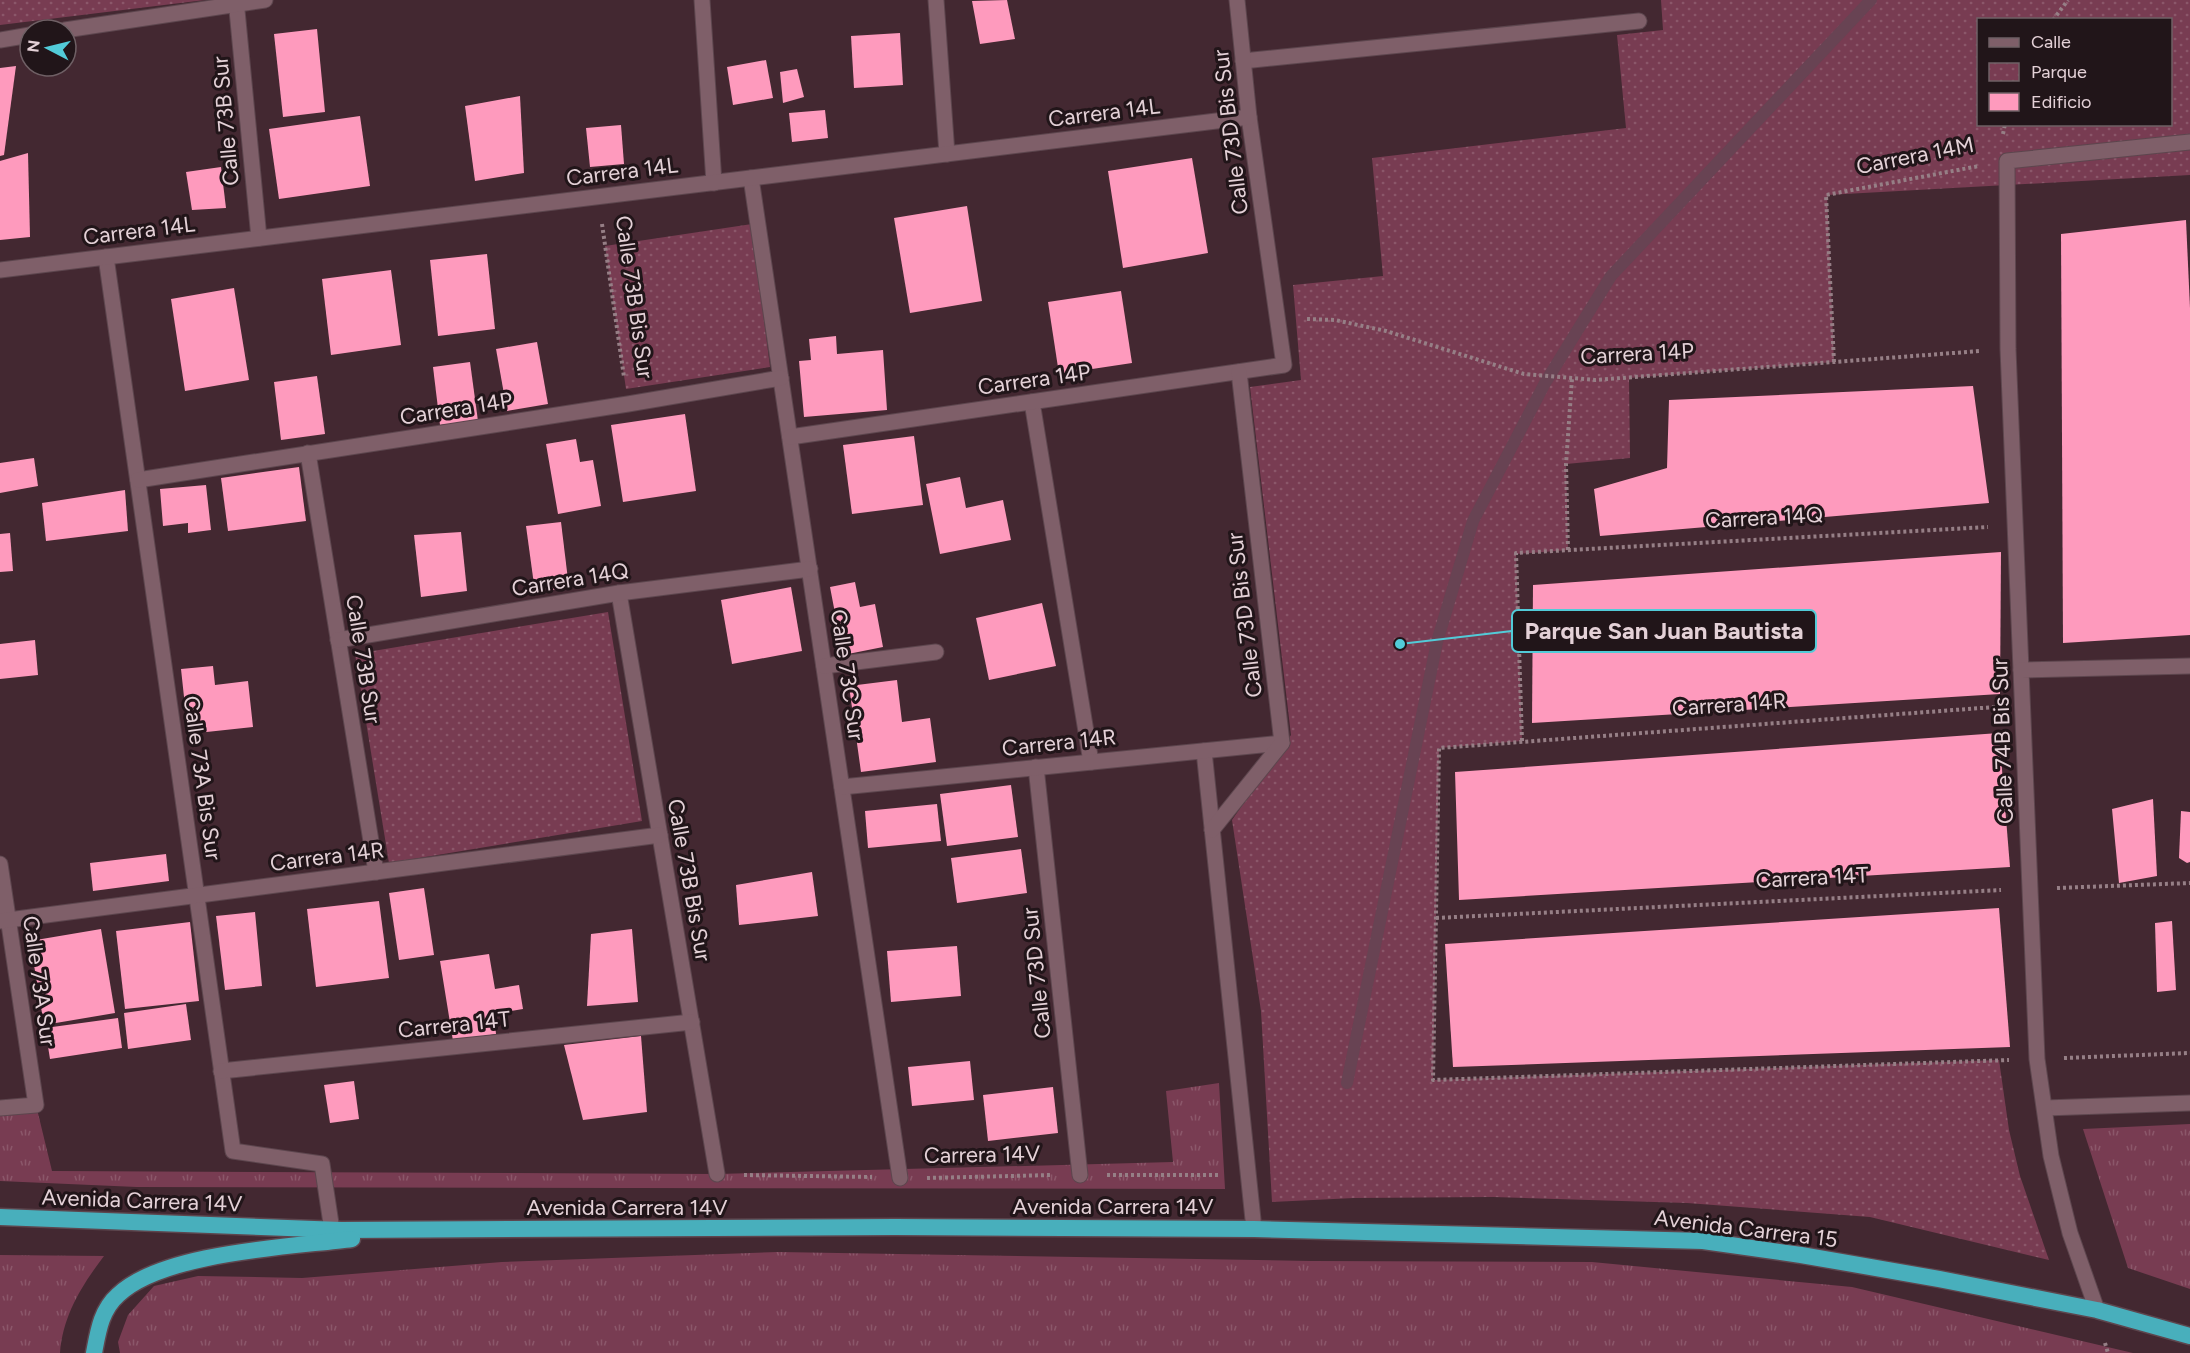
<svg xmlns="http://www.w3.org/2000/svg" width="2190" height="1353" font-family="Figtree,sans-serif">
<style>
.grass{fill:url(#grass-tufts)}
.park{fill:url(#park-dots);fill-rule:evenodd}
.lines{fill:none;stroke-linecap:round;stroke-linejoin:round}
.stream{stroke:#684353;stroke-width:12}
.building{fill:#fe9abd}
.service-casing{stroke:#5d464e;stroke-width:17}
.minor-casing{stroke:#5d464e;stroke-width:17}
.tertiary-casing{stroke:#5d464e;stroke-width:17}
.trunk-casing{stroke:#5d464e;stroke-width:19}
.path{stroke:#967f86;stroke-width:4;stroke-dasharray:3 3;stroke-linecap:butt}
.service{stroke:#7f5f69;stroke-width:15}
.minor{stroke:#7f5f69;stroke-width:15}
.tertiary{stroke:#7f5f69;stroke-width:15}
.trunk{stroke:#48afbc;stroke-width:16}
.labels{text-anchor:middle;stroke-width:6;stroke-linejoin:round;paint-order:stroke}
.street-label{font-size:22px;fill:#e4d1d7;stroke:#211519}
.leader{fill:none;stroke:#52cbd8;stroke-width:2}
.callout-dot{fill:#52cbd8;stroke:#211519;stroke-width:2}
.callout{fill:#211519;stroke:#52cbd8;stroke-width:2}
.callout-label{font-size:24px;text-anchor:middle;font-weight:bold;fill:#e4d1d7}
</style>
<defs>
<pattern id="grass-tufts" width="24" height="20" patternUnits="userSpaceOnUse" patternTransform="scale(1.5)"><rect width="24" height="20" fill="#783c52"/><path d="M3 7l-1-3M5 7V3M7 7l1-3M15 17l-1-3M17 17v-4M19 17l1-3" fill="none" stroke="#8b576a"/></pattern>
<pattern id="park-dots" width="8" height="8" patternUnits="userSpaceOnUse" patternTransform="scale(1.5)"><rect width="8" height="8" fill="#783c52"/><path d="M2 2h.1M6 6h.1" fill="none" stroke="#8b576a" stroke-width="1.8" stroke-linecap="round"/></pattern>
</defs>
<rect width="100%" height="100%" fill="#432831"/>
<g class="grass">
<polygon points="1219,1083 1225,1189 137,1187 0,1181 0,1109 36,1105 52,1171 717,1174 1173,1162 1166,1091"/>
<polygon points="2190,1124 2190,1289 2128,1268 2083,1129"/>
<polygon points="778,1252 1311,1261 1592,1262 1852,1287 2133,1353 120,1353 118,1342 128,1315 154,1286 198,1276 302,1278 502,1262"/>
<path d="M 0,1255 L 104,1256 C 82,1285 63,1315 60,1353 L 0,1353 Z"/>
</g>
<g class="park">
<polygon points="0,0 205,0 0,25"/>
<path d="M 1661,0 L 2190,0 L 2190,175 L 1827,195 L 1834,362 L 1629,378 L 1630,458 L 1566,464 L 1568,550 L 1516,554 L 1522,741 L 1439,748 L 1433,1080 L 1999,1060 L 2009,1130 L 2020,1176 L 2049,1260 L 1870,1217 L 1687,1203 L 1493,1197 L 1354,1198 L 1272,1202 L 1261,1011 L 1232,820 L 1291,735 L 1250,387 L 1301,380 L 1293,285 L 1383,276 L 1372,158 L 1626,128 L 1617,35 L 1663,30 ZM 1978,20 L 2170,20 L 2170,124 L 1978,124 Z"/>
<polygon points="752,224 770,367 626,389 605,246"/>
<polygon points="608,612 642,821 389,863 355,654"/>
</g>
<g class="lines">
<polyline class="stream" points="1347,1083 1437,642 1473,521 1545,383 1611,276 1871,0"/>
</g>
<g class="building">
<polygon points="1007,0 1015,39 980,44 972,1"/>
<polygon points="317,29 325,112 283,117 274,34"/>
<polygon points="900,33 903,85 854,88 851,36"/>
<polygon points="766,60 773,98 733,105 727,67"/>
<polygon points="16,66 4,155 0,156 0,68"/>
<polygon points="797,69 804,97 783,103 780,72"/>
<polygon points="520,96 524,173 475,181 465,106"/>
<polygon points="825,110 828,138 792,142 789,113"/>
<polygon points="360,116 370,186 279,199 269,129"/>
<polygon points="621,125 624,164 590,167 586,128"/>
<polygon points="28,153 30,237 0,240 0,161"/>
<polygon points="1192,158 1208,253 1123,268 1108,171"/>
<polygon points="221,167 226,208 192,210 186,172"/>
<polygon points="967,206 982,301 910,313 894,218"/>
<polygon points="2186,220 2190,308 2190,635 2063,643 2061,234"/>
<polygon points="487,254 495,329 438,336 430,260"/>
<polygon points="391,270 401,345 331,355 322,279"/>
<polygon points="234,288 249,380 185,391 171,299"/>
<polygon points="1121,291 1132,363 1059,374 1048,302"/>
<polygon points="836,336 837,354 883,350 887,410 804,417 799,361 811,360 809,339"/>
<polygon points="537,342 548,404 507,411 496,349"/>
<polygon points="470,362 478,421 440,425 433,367"/>
<polygon points="317,376 325,434 281,440 274,382"/>
<polygon points="1973,386 1989,503 1600,536 1594,489 1667,468 1669,400"/>
<polygon points="685,414 696,491 623,502 611,425"/>
<polygon points="914,436 923,505 852,514 843,445"/>
<polygon points="576,439 580,462 593,460 601,506 558,514 546,444"/>
<polygon points="34,458 38,486 0,493 0,463"/>
<polygon points="299,467 306,521 228,531 221,478"/>
<polygon points="960,477 966,508 1003,500 1011,540 940,554 926,484"/>
<polygon points="206,485 211,530 188,533 188,523 163,526 160,489"/>
<polygon points="125,490 128,531 46,541 42,503"/>
<polygon points="561,522 569,588 535,592 526,526"/>
<polygon points="461,532 467,591 421,597 414,535"/>
<polygon points="10,533 13,571 0,572 0,534"/>
<polygon points="2001,552 2000,694 1532,723 1533,585"/>
<polygon points="855,582 860,607 875,604 883,647 843,655 830,587"/>
<polygon points="791,587 802,651 732,664 721,600"/>
<polygon points="1042,603 1056,666 989,680 976,618"/>
<polygon points="35,640 38,675 0,679 0,644"/>
<polygon points="213,666 215,685 248,681 253,727 188,734 181,669"/>
<polygon points="897,680 902,722 930,718 936,762 861,772 849,686"/>
<polygon points="1999,733 2010,867 1459,900 1455,772"/>
<polygon points="1011,785 1018,837 947,846 940,794"/>
<polygon points="2153,799 2157,876 2119,883 2112,809"/>
<polygon points="937,804 941,841 868,848 865,811"/>
<polygon points="2181,811 2190,812 2190,862 2187,863 2179,858"/>
<polygon points="1021,849 1027,893 957,903 951,858"/>
<polygon points="166,854 169,881 93,891 90,863"/>
<polygon points="812,872 818,916 739,925 736,885"/>
<polygon points="424,888 434,955 399,960 389,893"/>
<polygon points="379,901 389,978 316,987 307,909"/>
<polygon points="1999,908 2010,1047 1453,1067 1445,944"/>
<polygon points="255,912 262,986 225,990 216,916"/>
<polygon points="2172,921 2176,990 2157,992 2155,923"/>
<polygon points="190,922 199,1001 125,1009 116,931"/>
<polygon points="101,929 115,1013 44,1025 30,941"/>
<polygon points="632,929 638,1002 587,1006 591,934"/>
<polygon points="957,946 961,996 891,1002 887,951"/>
<polygon points="489,954 495,989 519,985 523,1009 494,1014 496,1034 453,1041 440,961"/>
<polygon points="186,1004 191,1040 128,1049 124,1013"/>
<polygon points="118,1018 122,1048 50,1059 45,1028"/>
<polygon points="641,1036 647,1112 583,1120 564,1045"/>
<polygon points="970,1061 974,1100 912,1106 908,1067"/>
<polygon points="354,1081 359,1119 330,1123 324,1085"/>
<polygon points="1053,1087 1058,1133 988,1141 983,1095"/>
</g>
<g class="lines">
<defs>
<polyline id="service" points="2045,1108 2190,1103"/>
<g id="minor">
<polyline points="236,0 259,238"/>
<polyline points="702,0 714,183"/>
<polyline points="65,30 265,0"/>
<polyline points="0,40 30,35"/>
<polyline points="1243,61 1639,21"/>
<polyline points="751,178 900,1178"/>
<polyline points="106,257 233,1151 322,1164 332,1230"/>
<polyline points="1032,402 1091,762"/>
<polyline points="790,437 1284,365 1249,117"/>
<polyline points="308,453 376,872"/>
<polyline points="138,480 628,404 781,378"/>
<polyline points="619,593 717,1174"/>
<polyline points="338,640 619,593 810,569"/>
<polyline points="824,666 936,652"/>
<polyline points="2021,670 2008,349 2007,161 2190,142"/>
<polyline points="1204,751 1254,1229"/>
<polyline points="1036,767 1080,1175"/>
<polyline points="842,787 1282,743"/>
<polyline points="1212,830 1282,743 1239,372"/>
<polyline points="0,864 36,1105 0,1108"/>
<polyline points="0,921 660,835"/>
<polyline points="221,1071 692,1022"/>
</g>
<g id="tertiary">
<polyline points="936,0 947,154"/>
<polyline points="0,270 1249,117 1237,0"/>
<polyline points="2097,1310 2070,1233 2051,1156 2037,1059 2021,670 2190,666"/>
</g>
<g id="trunk">
<polyline points="0,1217 341,1230 895,1227 1254,1229 1703,1241 1801,1255 1939,1279 2097,1310 2190,1336"/>
<path d="M 94,1353 C 98,1332 101,1310 118,1295 C 163,1252 291,1247 352,1239"/>
</g>
</defs>
<use href="#service" class="service-casing"/>
<use href="#minor" class="minor-casing"/>
<use href="#tertiary" class="tertiary-casing"/>
<use href="#trunk" class="trunk-casing"/>
<g class="path">
<polyline points="2053,20 2068,0"/>
<polyline points="2003,134 2005,124"/>
<polyline points="602,224 624,377"/>
<polyline points="1307,319 1335,320 1386,331 1524,374 1595,380 1980,351"/>
<polyline points="1834,362 1826,195 1979,166"/>
<polyline points="1568,550 1566,464 1572,379"/>
<polyline points="1995,707 1439,748 1433,1080 2009,1060"/>
<polyline points="1522,741 1516,553 1988,527"/>
<polyline points="2057,888 2190,883"/>
<polyline points="1436,918 2001,890"/>
<polyline points="2064,1058 2190,1053"/>
<polyline points="744,1175 872,1177"/>
<polyline points="1107,1175 1220,1175"/>
<polyline points="927,1178 1052,1175"/>
<polyline points="2105,1343 2108,1353"/>
</g>
<use href="#service" class="service"/>
<use href="#minor" class="minor"/>
<use href="#tertiary" class="tertiary"/>
<use href="#trunk" class="trunk"/>
</g>
<g class="labels">
<g class="street-label">
<text transform="translate(1104 112) rotate(-7)" y="8">Carrera 14L</text>
<text transform="translate(225 121) rotate(-95)" y="8">Calle 73B Sur</text>
<text transform="translate(1230 132) rotate(-97)" y="8">Calle 73D Bis Sur</text>
<text transform="translate(1915 155) rotate(-11)" y="8">Carrera 14M</text>
<text transform="translate(622 171) rotate(-7)" y="8">Carrera 14L</text>
<text transform="translate(139 230) rotate(-7)" y="8">Carrera 14L</text>
<text transform="translate(635 297) rotate(82)" y="8">Calle 73B Bis Sur</text>
<text transform="translate(1637 353) rotate(-3)" y="8">Carrera 14P</text>
<text transform="translate(1034 379) rotate(-8)" y="8">Carrera 14P</text>
<text transform="translate(456 408) rotate(-9)" y="8">Carrera 14P</text>
<text transform="translate(1764 517) rotate(-3)" y="8">Carrera 14Q</text>
<text transform="translate(570 579) rotate(-9)" y="8">Carrera 14Q</text>
<text transform="translate(1244 615) rotate(-97)" y="8">Calle 73D Bis Sur</text>
<text transform="translate(364 659) rotate(81)" y="8">Calle 73B Sur</text>
<text transform="translate(848 675) rotate(82)" y="8">Calle 73C Sur</text>
<text transform="translate(1729 704) rotate(-4)" y="8">Carrera 14R</text>
<text transform="translate(2002 741) rotate(-92)" y="8">Calle 74B Bis Sur</text>
<text transform="translate(1059 742) rotate(-6)" y="8">Carrera 14R</text>
<text transform="translate(203 778) rotate(82)" y="8">Calle 73A Bis Sur</text>
<text transform="translate(327 856) rotate(-7)" y="8">Carrera 14R</text>
<text transform="translate(1812 877) rotate(-3)" y="8">Carrera 14T</text>
<text transform="translate(690 880) rotate(80)" y="8">Calle 73B Bis Sur</text>
<text transform="translate(1036 973) rotate(-96)" y="8">Calle 73D Sur</text>
<text transform="translate(40 981) rotate(82)" y="8">Calle 73A Sur</text>
<text transform="translate(454 1024) rotate(-6)" y="8">Carrera 14T</text>
<text transform="translate(982 1154) rotate(-1)" y="8">Carrera 14V</text>
<text transform="translate(142 1200) rotate(2)" y="8">Avenida Carrera 14V</text>
<text x="1113" y="1214">Avenida Carrera 14V</text>
<text x="627" y="1215">Avenida Carrera 14V</text>
<text transform="translate(1746 1228) rotate(7)" y="8">Avenida Carrera 15</text>
</g>
</g>
<path class="leader" d="M1400 644L1512 631"/>
<circle class="callout-dot" cx="1400" cy="644" r="6"/>
<rect class="callout" x="1512" y="610" width="304" height="42" rx="6"/>
<g class="callout-label">
<text x="1664" y="639">Parque San Juan Bautista</text>
</g>
<rect x="1977" y="18" width="195" height="108" fill="#211519" stroke="#6f6065" stroke-width="1.5"/>
<rect x="1989" y="38" width="30" height="9" fill="#7f5f69" stroke="#6f6065" stroke-width="1.5"/>
<text x="2031" y="48" font-size="18" fill="#e4d1d7">Calle</text>
<rect x="1989" y="63" width="30" height="18" fill="url(#park-dots)" stroke="#6f6065" stroke-width="1.5"/>
<text x="2031" y="78" font-size="18" fill="#e4d1d7">Parque</text>
<rect x="1989" y="93" width="30" height="18" fill="#fe9abd" stroke="#6f6065" stroke-width="1.5"/>
<text x="2031" y="108" font-size="18" fill="#e4d1d7">Edificio</text>
<g transform="translate(48 48) rotate(277)"><circle r="28" fill="#211519" stroke="#6f6065" stroke-width="1.5"/>
<path d="M0-4.5L10 22L0 15L-10 22Z" fill="#52cbd8"/>
<text y="-9" font-size="16" font-weight="bold" text-anchor="middle" fill="#e4d1d7">N</text>
</g>
</svg>
